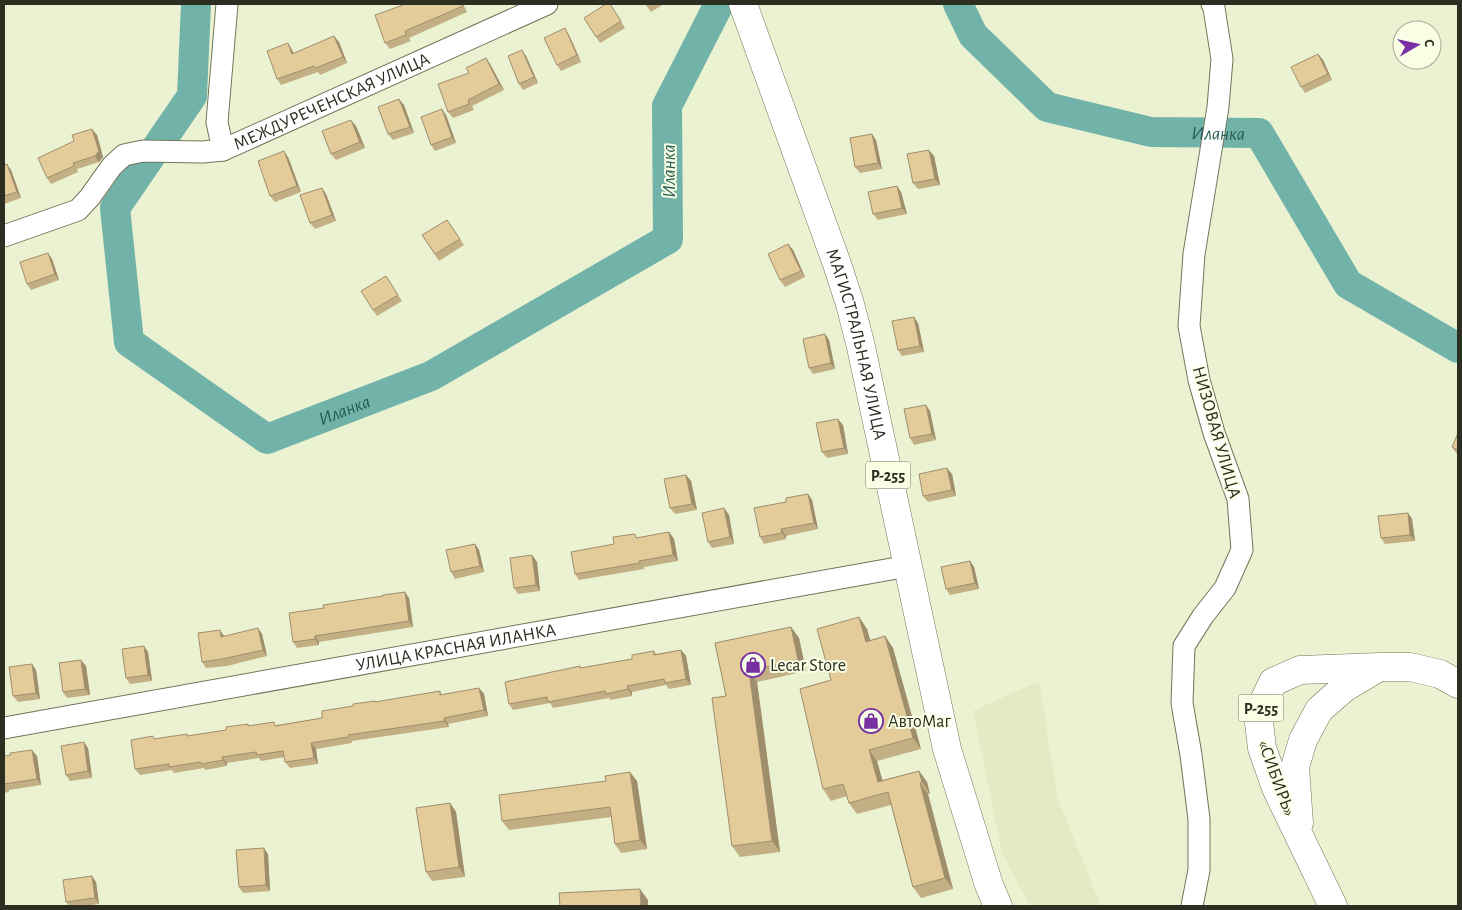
<svg xmlns="http://www.w3.org/2000/svg" width="1462" height="910" font-family="'Alegreya Sans',sans-serif">
<style>
.built{fill:#e2ebc3}
.lines{fill:none;stroke-linecap:round;stroke-linejoin:round}
.river{stroke:#71b3a9;stroke-width:30}
.minor-casing{stroke:#70765a;stroke-width:23}
.major-casing{stroke:#70765a;stroke-width:29}
.minor{stroke:#fff;stroke-width:21}
.major{stroke:#fff;stroke-width:28}
.wall{fill:#c3af84}
.shaded-wall{fill:#9f8e6c}
.building{fill:#e3cb9a;stroke:#9f8e6c}
.labels{text-anchor:middle;stroke-width:4;stroke-linejoin:round;paint-order:stroke}
.shield{fill:#f9ffe5;stroke:#6a6d5c;stroke-width:1}
.shield-label{font-size:16px;font-weight:bold;fill:#2c2e22}
.street-label{font-size:18px;fill:#2c2e22;stroke:#f9ffe5}
.poi-label{font-size:18px;fill:#2c2e22;stroke:#f9ffe5;text-anchor:start}
.water-label{font-size:19px;font-style:italic;fill:#255c55;stroke:#f9ffe5}
</style>
<rect width="100%" height="100%" fill="#ebf2d2"/>
<polygon class="built" points="1039,681 1058,799 1101,906 1030,906 1002,853 973,711"/>
<g class="lines">
<g class="river">
<path id="s1" d="M 196,4 L 192,96 L 115,208 L 129,342 L 267,439 L 431,376 L 668,239 L 667,106 L 719,4"/>
<path id="s2" d="M 958,4 L 973,35 L 1047,107 L 1151,132 L 1259,133 L 1348,284 L 1458,348"/>
</g>
<defs>
<g id="minor">
<path id="s3" d="M 227,4 L 217,122 L 223,150 L 547,4"/>
<polyline points="4,236 78,210 90,197 112,166 124,155 143,151 203,152 223,150"/>
<path id="s4" d="M 4,728 L 908,566"/>
<polyline points="1192,906 1199,870 1199,819 1191,755 1182,703 1184,646 1203,616 1225,588 1242,550 1238,499 1214,433 1199,380 1189,326 1194,254 1218,107 1222,59 1214,8 1212,4"/>
</g>
<g id="major">
<path id="s5" d="M 743,4 L 837,264 L 850,304 L 861,347 L 947,749 L 989,885 L 998,906"/>
<polyline points="1299,823 1295,767 1303,740 1319,710 1344,688 1376,669"/>
<polyline points="1333,906 1276,788 1262,748 1258,714 1273,682 1300,670 1380,667 1410,667 1440,674 1458,684"/>
</g>
</defs>
<use href="#minor" class="minor-casing"/>
<use href="#major" class="major-casing"/>
<use href="#minor" class="minor"/>
<use href="#major" class="major"/>
</g>
<g class="wall">
<polygon points="402,4 463,4 467,12 409,38 411,41 390,49 385,43 403,5"/>
<polygon points="645,4 664,4 651,12"/>
<polygon points="613,8 625,28 600,43 596,37"/>
<polygon points="569,35 581,62 561,71 557,65"/>
<polygon points="339,42 347,63 320,75 318,72 281,85 277,79 288,43 292,50 294,53"/>
<polygon points="1318,54 1323,60 1332,80 1305,93 1301,87"/>
<polygon points="526,56 538,83 523,90 519,84"/>
<polygon points="486,58 490,64 504,90 472,106 474,110 453,118 448,112 469,73"/>
<polygon points="404,105 414,133 393,140 388,134"/>
<polygon points="446,115 456,143 435,151 431,145"/>
<polygon points="356,126 365,148 336,160 331,154"/>
<polygon points="97,135 103,157 99,162 77,169 78,172 51,184 47,178"/>
<polygon points="876,140 882,169 860,173 855,167"/>
<polygon points="934,156 940,185 918,189 913,183"/>
<polygon points="288,157 301,192 275,202 270,196"/>
<polygon points="4,165 11,170 21,198 4,204"/>
<polygon points="897,186 901,192 907,214 878,220 873,214"/>
<polygon points="322,188 326,194 336,221 315,229 310,223"/>
<polygon points="447,220 464,245 439,261 422,235"/>
<polygon points="788,244 793,250 805,277 785,287 780,280"/>
<polygon points="52,259 59,280 31,290 27,284"/>
<polygon points="386,276 402,301 377,316 373,310"/>
<polygon points="918,323 924,352 902,356 898,350"/>
<polygon points="825,334 829,340 835,369 813,374 809,368"/>
<polygon points="930,411 936,440 914,445 910,438"/>
<polygon points="843,425 848,454 827,458 822,452"/>
<polygon points="1458,433 1458,454 1456,453 1452,447"/>
<polygon points="952,474 956,496 928,502 923,496"/>
<polygon points="686,475 691,481 697,510 675,514 670,508"/>
<polygon points="808,494 812,500 818,529 786,536 786,539 764,544 760,537 786,502"/>
<polygon points="724,508 729,515 734,544 712,548 708,542"/>
<polygon points="1408,513 1412,519 1415,541 1385,544 1381,538"/>
<polygon points="669,532 674,539 678,561 644,567 644,569 579,580 575,574 614,544 638,538"/>
<polygon points="475,544 479,550 484,572 455,579 451,572"/>
<polygon points="532,555 537,562 540,591 518,594 514,588"/>
<polygon points="970,561 974,567 979,589 950,595 946,589"/>
<polygon points="409,598 413,627 319,642 319,645 297,648 293,642"/>
<polygon points="859,617 867,629 870,640 885,636 893,648 921,749 877,761 882,780 919,771 927,782 930,794 928,794 953,889 921,898 913,887 891,805 857,814 849,803 847,796 831,801 823,789"/>
<polygon points="791,627 799,638 806,671 757,682 780,852 740,857 732,846 726,696 715,643"/>
<polygon points="262,634 267,656 227,666 206,668 202,662 224,636"/>
<polygon points="681,650 686,656 691,685 669,689 666,685 632,692 632,696 610,700 609,698 553,708 550,703 513,710 509,704 580,666 581,668 632,659 654,651 656,654"/>
<polygon points="148,652 152,681 130,684 126,678"/>
<polygon points="86,666 90,695 67,698 63,692"/>
<polygon points="36,670 40,699 18,702 13,696"/>
<polygon points="479,688 484,694 488,716 448,724 449,727 352,741 352,743 316,749 318,764 290,768 285,762 285,757 261,761 259,758 227,763 227,766 205,770 204,768 174,773 172,770 140,775 135,769 155,739 188,736 226,730 248,724 250,726 277,725 322,718 353,706 375,701 376,702 440,691 442,695"/>
<polygon points="88,748 92,778 70,781 66,775"/>
<polygon points="4,756 37,756 41,785 9,790 9,792 4,793"/>
<polygon points="637,781 647,849 621,853 615,844 611,817 509,830 502,821"/>
<polygon points="450,803 456,812 465,877 432,881 426,872"/>
<polygon points="268,854 270,891 243,893 239,887"/>
<polygon points="96,882 99,904 84,906 69,906 66,902"/>
</g>
<g class="shaded-wall">
<polygon points="565,28 569,35 581,62 577,55"/>
<polygon points="334,36 339,42 347,63 343,57"/>
<polygon points="288,43 292,50 296,60 292,54"/>
<polygon points="522,50 526,56 538,83 534,77"/>
<polygon points="1318,54 1323,60 1332,80 1328,74"/>
<polygon points="486,58 490,64 504,90 499,84"/>
<polygon points="399,99 404,105 414,133 410,127"/>
<polygon points="442,109 446,115 456,143 452,137"/>
<polygon points="351,120 356,126 365,148 360,142"/>
<polygon points="92,129 97,135 103,157 99,162 95,156"/>
<polygon points="872,134 876,140 882,169 878,163"/>
<polygon points="929,150 934,156 940,185 935,179"/>
<polygon points="284,151 288,157 301,192 297,186"/>
<polygon points="7,164 11,170 21,198 17,192"/>
<polygon points="897,186 901,192 907,214 902,208"/>
<polygon points="322,188 326,194 336,221 332,215"/>
<polygon points="788,244 793,250 805,277 801,271"/>
<polygon points="48,253 52,259 59,280 55,274"/>
<polygon points="914,317 918,323 924,352 920,346"/>
<polygon points="825,334 829,340 835,369 831,363"/>
<polygon points="926,405 930,411 936,440 932,434"/>
<polygon points="838,419 843,425 848,454 844,448"/>
<polygon points="947,468 952,474 956,496 952,490"/>
<polygon points="686,475 691,481 697,510 692,504"/>
<polygon points="808,494 812,500 818,529 814,523"/>
<polygon points="724,508 729,515 734,544 730,537"/>
<polygon points="1408,513 1412,519 1415,541 1410,535"/>
<polygon points="781,529 786,536 786,539 782,533"/>
<polygon points="669,532 674,539 678,561 673,555"/>
<polygon points="475,544 479,550 484,572 480,566"/>
<polygon points="532,555 537,562 540,591 536,585"/>
<polygon points="970,561 974,567 979,589 975,583"/>
<polygon points="405,592 409,598 413,627 409,621"/>
<polygon points="859,617 867,629 874,653 866,642"/>
<polygon points="791,627 799,638 806,671 798,660"/>
<polygon points="258,628 262,634 267,656 263,650"/>
<polygon points="220,630 224,636 221,637"/>
<polygon points="315,636 319,642 319,645 315,639"/>
<polygon points="885,636 893,648 921,749 913,738"/>
<polygon points="144,646 148,652 152,681 148,675"/>
<polygon points="681,650 686,656 691,685 686,679"/>
<polygon points="81,660 86,666 90,695 85,689"/>
<polygon points="32,664 36,670 40,699 36,693"/>
<polygon points="749,671 757,682 780,852 772,841"/>
<polygon points="627,686 632,692 632,696 628,689"/>
<polygon points="479,688 484,694 488,716 484,710"/>
<polygon points="444,718 448,724 449,727 444,721"/>
<polygon points="84,742 88,748 92,778 88,771"/>
<polygon points="311,743 316,749 318,764 314,758"/>
<polygon points="32,750 37,756 41,785 37,779"/>
<polygon points="869,750 877,761 886,793 878,782"/>
<polygon points="222,757 227,763 227,766 223,760"/>
<polygon points="919,771 927,782 930,794 922,782"/>
<polygon points="630,772 637,781 647,849 640,840"/>
<polygon points="920,783 928,794 953,889 945,878"/>
<polygon points="450,803 456,812 465,877 459,867"/>
<polygon points="264,848 268,854 270,891 266,885"/>
<polygon points="92,876 96,882 99,904 95,898"/>
<polygon points="640,889 648,900 648,906 641,906"/>
</g>
<g class="building">
<polygon points="402,4 462,4 463,6 405,31 406,35 385,43 375,15 403,5"/>
<polygon points="606,4 610,4 621,21 596,37 584,18"/>
<polygon points="565,28 577,55 557,65 544,38"/>
<polygon points="334,36 343,57 316,68 314,66 277,79 267,51 288,43 292,54"/>
<polygon points="522,50 534,77 519,84 508,56"/>
<polygon points="1318,54 1328,74 1301,87 1291,67"/>
<polygon points="486,58 499,84 468,100 469,104 448,112 438,84 469,73 466,68"/>
<polygon points="399,99 410,127 388,134 378,107"/>
<polygon points="442,109 452,137 431,145 421,117"/>
<polygon points="351,120 360,142 331,154 322,131"/>
<polygon points="92,129 99,151 95,156 73,163 74,166 47,178 38,158 74,141 72,135"/>
<polygon points="872,134 878,163 855,167 850,138"/>
<polygon points="929,150 935,179 913,183 907,154"/>
<polygon points="284,151 297,186 270,196 258,161"/>
<polygon points="7,164 17,192 4,196 4,165"/>
<polygon points="897,186 902,208 873,214 868,192"/>
<polygon points="322,188 332,215 310,223 300,195"/>
<polygon points="447,220 460,239 435,254 422,235"/>
<polygon points="788,244 801,271 780,280 768,254"/>
<polygon points="48,253 55,274 27,284 20,262"/>
<polygon points="386,276 398,295 373,310 361,291"/>
<polygon points="914,317 920,346 898,350 892,321"/>
<polygon points="825,334 831,363 809,368 803,339"/>
<polygon points="926,405 932,434 910,438 904,409"/>
<polygon points="838,419 844,448 822,452 816,423"/>
<polygon points="1458,433 1458,450 1452,447"/>
<polygon points="947,468 952,490 923,496 919,474"/>
<polygon points="686,475 692,504 670,508 664,479"/>
<polygon points="808,494 814,523 781,529 782,533 760,537 754,508 786,502 786,498"/>
<polygon points="724,508 730,537 708,542 702,513"/>
<polygon points="1408,513 1410,535 1381,538 1378,516"/>
<polygon points="669,532 673,555 639,561 640,563 575,574 571,552 614,544 613,537 635,534 636,538"/>
<polygon points="475,544 480,566 451,572 446,550"/>
<polygon points="532,555 536,585 514,588 510,558"/>
<polygon points="970,561 975,583 946,589 941,567"/>
<polygon points="405,592 409,621 315,636 315,639 293,642 289,613 324,608 323,605 383,596 383,595"/>
<polygon points="859,617 866,642 885,636 913,738 869,750 878,782 919,771 922,782 920,783 945,878 913,887 888,792 849,803 843,784 823,789 800,689 831,680 817,629"/>
<polygon points="791,627 798,660 749,671 772,841 732,846 712,698 726,696 715,643"/>
<polygon points="258,628 263,650 222,659 202,662 198,633 220,630 221,637"/>
<polygon points="144,646 148,675 126,678 122,649"/>
<polygon points="681,650 686,679 665,683 664,679 627,686 628,689 606,694 605,691 548,702 547,697 509,704 505,682 580,666 580,668 632,659 632,655 654,651 654,655"/>
<polygon points="81,660 85,689 63,692 59,663"/>
<polygon points="32,664 36,693 13,696 9,667"/>
<polygon points="479,688 484,710 444,718 444,721 348,735 348,737 311,743 314,758 285,762 283,751 257,755 256,752 222,757 223,760 201,764 200,762 169,767 169,764 135,769 131,740 153,736 154,739 187,734 187,736 226,730 226,727 248,724 248,726 274,722 275,726 322,718 322,711 353,706 353,704 375,701 375,702 440,691 440,695"/>
<polygon points="84,742 88,771 66,775 61,746"/>
<polygon points="32,750 37,779 4,784 5,786 4,786 4,756 11,755 10,753"/>
<polygon points="630,772 640,840 615,844 610,807 502,821 499,795 606,781 605,776"/>
<polygon points="450,803 459,867 426,872 416,808"/>
<polygon points="264,848 266,885 239,887 236,850"/>
<polygon points="92,876 95,898 66,902 63,880"/>
<polygon points="640,889 641,906 560,906 559,893"/>
</g>
<defs>
<symbol id="shop-ring" viewBox="-11 -11 22 22"><circle r="9.5" fill="#f9ffe5" stroke="#7830a3" stroke-width="1.5"/><path d="M-5-2.5h2.3a2.7 3.5 0 0 1 5.4 0H5L5.5 6h-11ZM-1.5-2.5h3a1.5 2.3 0 0 0-3 0Z" fill="#7830a3"/></symbol>
</defs>
<g fill-rule="evenodd">
<use href="#shop-ring" x="739" y="651" width="28" height="28"/>
<use href="#shop-ring" x="857" y="707" width="28" height="28"/>
</g>
<g class="labels">
<g class="shield">
<rect x="865.5" y="461.5" width="45" height="27" rx="4"/>
<rect x="1238.5" y="694.5" width="45" height="27" rx="4"/>
</g>
<g class="shield-label">
<text x="888" y="481">Р-255</text>
<text x="1261" y="714">Р-255</text>
</g>
<g class="street-label">
<text dy="6" stroke="none"><textPath href="#s3" startOffset="266">МЕЖДУРЕЧЕНСКАЯ УЛИЦА</textPath></text>
<text dy="6" stroke="none"><textPath href="#s5" startOffset="359">МАГИСТРАЛЬНАЯ УЛИЦА</textPath></text>
<text transform="translate(1217 432) rotate(74)" y="6">НИЗОВАЯ УЛИЦА</text>
<text dy="6" stroke="none"><textPath href="#s4" startOffset="459">УЛИЦА КРАСНАЯ ИЛАНКА</textPath></text>
<text transform="translate(1277 778) rotate(70)" y="6">«СИБИРЬ»</text>
</g>
<g class="poi-label">
<text x="770" y="671">Lecar Store</text>
<text x="888" y="727">АвтоМаг</text>
</g>
<g class="water-label">
<text dy="7" stroke="none"><textPath href="#s2" startOffset="312">Иланка</textPath></text>
<text transform="translate(668 171) rotate(-90)" y="7">Иланка</text>
<text dy="7" stroke="none"><textPath href="#s1" startOffset="614">Иланка</textPath></text>
</g>
</g>
<rect width="1462" height="910" fill="none" stroke="#2c2e22" stroke-width="10"/>
<g transform="translate(1417 45) rotate(81)"><circle r="24" fill="#f9ffe5" stroke="#a7ab97"/>
<path d="M0-4L9 19L0 12L-9 19Z" fill="#7830a3"/>
<text y="-8" font-size="14" font-weight="bold" text-anchor="middle" fill="#2c2e22">С</text>
</g>
</svg>
